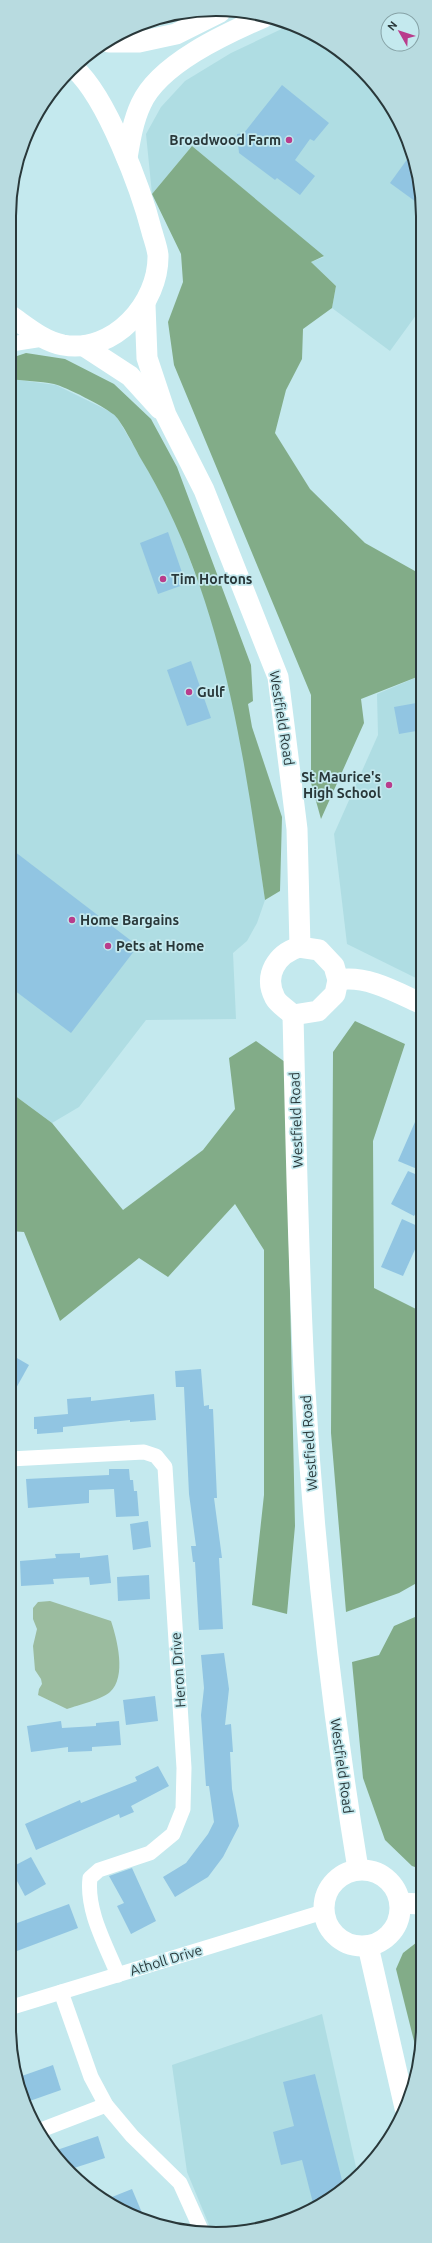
<svg xmlns="http://www.w3.org/2000/svg" width="432" height="2243" font-family="Ubuntu,sans-serif">
<style>
.built{fill:#afdde3}
.green{fill:#9bbc9f}
.forest{fill:#82ac88}
.building{fill:#91c5e2}
.lines{fill:none;stroke-linecap:round;stroke-linejoin:round}
.street{stroke:#fff;stroke-width:15}
.secondary{stroke:#fff;stroke-width:21}
.poi-dot{fill:#b93c8c;stroke:#c4e9ee;stroke-width:1.5}
.labels{text-anchor:middle;stroke-width:3.5;stroke-linejoin:round;paint-order:stroke}
.poi-label{font-size:14px;font-weight:bold;fill:#29383a;stroke:#c4e9ee;text-anchor:start}
.street-label{font-size:14px;fill:#29383a;stroke:#c4e9ee}
.rim{fill:none;stroke:#29383a;stroke-width:2}
</style>
<rect width="100%" height="100%" fill="#c4e9ee"/>
<g class="built">
<polygon points="290,25 307,30 363,70 407,137 423,202 422,307 390,351 332,308 336,286 311,262 324,257 192,146 152,194 146,134 161,107 185,81 231,53"/>
<polygon points="11,379 56,385 115,414 148,470 176,523 210,613 233,701 248,780 265,900 257,923 247,941 233,953 236,1019 146,1020 79,1107 52,1123 10,1092"/>
<polygon points="422,675 422,981 347,944 334,834 378,735 377,694"/>
<polygon points="322,2014 358,2176 352,2183 283,2223 212,2232 187,2172 172,2065"/>
</g>
<path class="green" d="M 50,1601 L 111,1621 C 117,1639 127,1677 110,1692 C 103,1699 78,1705 67,1709 L 38,1695 L 39,1689 L 42,1684 L 41,1679 L 35,1670 L 33,1646 L 37,1629 L 33,1619 L 33,1608 L 38,1602 Z"/>
<g class="forest">
<polygon points="192,146 324,256 311,262 336,286 332,308 303,329 302,359 286,390 275,433 310,489 365,543 422,575 422,675 361,699 364,723 321,819 311,783 311,695 174,365 168,322 183,282 181,254 152,194"/>
<path d="M 26,353 L 65,359 L 114,384 L 151,419 L 177,467 L 251,665 L 253,701 L 248,704 L 252,727 L 282,817 L 280,891 L 265,900 C 243,749 222,593 141,459 C 136,450 120,418 113,414 C 103,406 66,387 54,384 C 40,381 25,381 11,379 L 11,358 Z"/>
<polygon points="355,1021 405,1044 373,1141 374,1288 422,1312 422,1580 399,1593 346,1612 331,1433 333,1052"/>
<polygon points="256,1041 285,1062 295,1526 287,1614 252,1605 264,1495 264,1250 235,1204 168,1277 139,1258 60,1321 24,1232 10,1231 10,1092 52,1123 123,1210 203,1150 235,1109 229,1058"/>
<polygon points="422,1614 421,1869 412,1866 385,1840 363,1778 352,1662 379,1655 394,1626"/>
<polygon points="421,1939 421,2054 419,2061 396,1969 403,1953"/>
</g>
<g class="building">
<polygon points="282,85 329,123 314,141 310,139 295,160 315,176 300,195 277,178 275,180 239,153 237,134 244,133"/>
<polygon points="411,154 423,202 423,207 390,183"/>
<polygon points="168,532 186,584 158,594 140,543"/>
<polygon points="191,661 211,718 187,726 167,670"/>
<polygon points="422,702 422,730 399,734 394,707"/>
<polygon points="10,848 138,946 71,1033 10,987"/>
<polygon points="422,1106 422,1171 398,1161"/>
<polygon points="408,1171 422,1177 422,1201 414,1216 391,1204"/>
<polygon points="402,1219 422,1228 422,1234 403,1276 381,1267"/>
<polygon points="10,1354 29,1365 10,1399"/>
<polygon points="201,1369 204,1406 209,1405 209,1409 213,1409 217,1498 214,1498 222,1558 219,1558 223,1629 199,1630 195,1562 193,1562 191,1546 196,1546 189,1494 184,1387 176,1387 175,1371"/>
<polygon points="154,1394 156,1420 130,1422 130,1420 63,1427 63,1432 37,1434 37,1429 34,1429 34,1417 68,1414 67,1399 91,1397 91,1401"/>
<polygon points="109,1469 129,1469 130,1480 133,1480 134,1491 137,1491 139,1516 116,1517 114,1489 89,1490 89,1503 28,1508 26,1479 109,1475"/>
<polygon points="148,1521 151,1547 133,1550 130,1524"/>
<polygon points="80,1553 80,1558 108,1555 111,1583 90,1585 89,1577 53,1579 54,1584 21,1586 20,1561 56,1558 55,1554"/>
<polygon points="149,1575 150,1599 118,1601 117,1577"/>
<polygon points="224,1653 229,1689 225,1725 231,1724 233,1752 230,1752 232,1789 239,1826 223,1857 208,1877 175,1897 163,1877 186,1863 208,1834 214,1822 209,1786 206,1786 201,1715 204,1688 201,1655"/>
<polygon points="155,1696 158,1721 126,1725 123,1700"/>
<polygon points="61,1721 62,1728 96,1726 96,1723 119,1721 121,1745 92,1747 92,1751 68,1752 68,1747 31,1752 27,1726"/>
<polygon points="158,1766 169,1786 131,1806 134,1812 120,1818 119,1814 36,1850 25,1824 80,1800 81,1803 137,1781 135,1777"/>
<polygon points="31,1857 46,1884 25,1896 10,1868"/>
<polygon points="132,1868 156,1921 131,1934 117,1906 124,1903 109,1876"/>
<polygon points="69,1904 78,1928 9,1954 9,1926"/>
<polygon points="53,2065 61,2090 24,2103 19,2077"/>
<polygon points="315,2074 344,2188 313,2203 302,2160 281,2165 273,2132 294,2126 283,2082"/>
<polygon points="98,2136 105,2158 68,2170 54,2151"/>
<polygon points="132,2189 145,2220 137,2218 107,2199"/>
</g>
<g class="lines">
<g class="street">
<polyline points="11,344 43,339"/>
<path d="M 10,1459 L 144,1452 L 156,1456 L 165,1467 L 184,1768 L 183,1809 L 173,1834 L 150,1853 L 99,1870 L 90,1878 C 86,1911 106,1945 118,1975"/>
<polyline points="61,1992 91,2077 106,2105 132,2136 180,2183 203,2234"/>
<polyline points="9,2008 323,1912"/>
<polyline points="41,2130 106,2105"/>
</g>
<g class="secondary">
<polyline points="109,42 139,42 176,34 220,12"/>
<path d="M 127,158 C 130,140 133,121 141,104 C 159,64 225,34 264,17"/>
<polyline points="145,305 147,358 166,415 204,490 278,677 297,829 300,947"/>
<path d="M 11,316 C 27,327 43,341 63,345 C 114,354 159,303 158,255 C 157,247 154,239 152,232 C 141,189 107,98 75,69"/>
<polyline points="84,346 130,376 160,409"/>
<path d="M 299,947 L 319,950 L 334,966 L 338,980 L 335,994 L 318,1011 L 293,1015 C 288,1010 278,1004 275,998 C 263,975 277,954 299,947 Z"/>
<path d="M 338,980 C 367,975 396,992 422,1004"/>
<path d="M 293,1015 C 296,1140 298,1265 305,1390 C 314,1550 332,1711 358,1869"/>
<circle cx="362" cy="1908" r="38"/>
<polyline points="400,1903 421,1904"/>
<polyline points="368,1946 405,2108"/>
</g>
</g>
<g class="poi-dot">
<circle cx="289" cy="140" r="4"/>
<circle cx="163" cy="579" r="4"/>
<circle cx="189" cy="692" r="4"/>
<circle cx="389" cy="785" r="4"/>
<circle cx="72" cy="920" r="4"/>
<circle cx="108" cy="946" r="4"/>
</g>
<g class="labels">
<g class="poi-label">
<text x="281" y="145" text-anchor="end">Broadwood Farm</text>
<text x="171" y="584">Tim Hortons</text>
<text x="197" y="697">Gulf</text>
<text x="381" y="782" text-anchor="end">St Maurice's<tspan x="381" dy="16">High School</tspan></text>
<text x="80" y="925">Home Bargains</text>
<text x="116" y="951">Pets at Home</text>
</g>
<g class="street-label">
<text transform="translate(282 718) rotate(81)" y="5">Westfield Road</text>
<text transform="translate(296 1120) rotate(-92)" y="5">Westfield Road</text>
<text transform="translate(309 1443) rotate(-94)" y="5">Westfield Road</text>
<text transform="translate(178 1670) rotate(-94)" y="5">Heron Drive</text>
<text transform="translate(342 1766) rotate(82)" y="5">Westfield Road</text>
<text transform="translate(166 1960) rotate(-17)" y="5">Atholl Drive</text>
</g>
</g>
<path d="M0 0H432V2243H0ZM216 16H216A200 200 0 0 1 416 216V2027A200 200 0 0 1 216 2227H216A200 200 0 0 1 16 2027V216A200 200 0 0 1 216 16Z" fill="#b8dbe0" fill-rule="evenodd"/>
<path class="rim" d="M216 16H216A200 200 0 0 1 416 216V2027A200 200 0 0 1 216 2227H216A200 200 0 0 1 16 2027V216A200 200 0 0 1 216 16Z"/>
<g transform="translate(400 32) rotate(309)"><circle r="19" fill="#c4e9ee" stroke="#86a2a6"/>
<path d="M0-3L7 15L0 10L-7 15Z" fill="#b93c8c"/>
<text y="-6" font-size="11" font-weight="bold" text-anchor="middle" fill="#29383a">N</text>
</g>
</svg>
